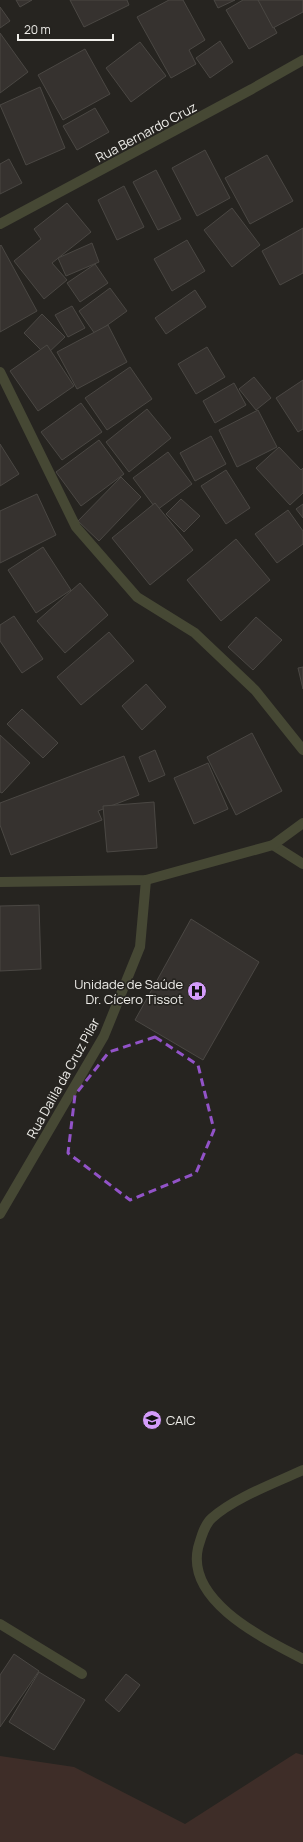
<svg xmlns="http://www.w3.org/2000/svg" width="303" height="1842" font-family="Manrope,sans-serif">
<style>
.green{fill:#5b3931}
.building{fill:#494440;stroke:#76716d}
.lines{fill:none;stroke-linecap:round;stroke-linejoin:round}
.minor{stroke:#6d734d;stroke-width:10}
.marked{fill:none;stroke:#9253c8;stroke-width:3;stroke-dasharray:8 5;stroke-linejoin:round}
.labels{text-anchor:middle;stroke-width:3.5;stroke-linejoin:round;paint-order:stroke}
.street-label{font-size:13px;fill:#efeeea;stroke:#262420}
.poi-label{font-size:13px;fill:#efeeea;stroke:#262420;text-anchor:end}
</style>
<rect width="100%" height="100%" fill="#262420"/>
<polygon class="green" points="296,1753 303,1755 303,1842 0,1842 0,1756 74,1767 185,1824"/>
<g class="building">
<polygon points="16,0 32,0 20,7"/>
<polygon points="70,0 127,0 129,5 84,27"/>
<polygon points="169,0 183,0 205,40 189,50 196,64 171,78 137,17"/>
<polygon points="214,0 235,0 218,8"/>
<polygon points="243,0 259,0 277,33 249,49 226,10"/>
<polygon points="258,0 303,0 303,12 273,28"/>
<polygon points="0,7 10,21 0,28"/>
<polygon points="0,33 28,72 0,93"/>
<polygon points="220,41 233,62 210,78 196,58"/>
<polygon points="140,42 166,76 131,102 106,68"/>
<polygon points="85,49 110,94 63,120 38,75"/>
<polygon points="40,87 65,148 26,165 0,105"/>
<polygon points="95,108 109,132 77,150 63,126"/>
<polygon points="205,150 230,198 197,216 172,168"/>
<polygon points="267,155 293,201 250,224 225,178"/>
<polygon points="9,159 22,183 0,194 0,164"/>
<polygon points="156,170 181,219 158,230 133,182"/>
<polygon points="124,186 144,227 117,240 98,200"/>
<polygon points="67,203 91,232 52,263 67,280 44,299 14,261 41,239 34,229"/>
<polygon points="232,208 260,245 232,267 204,230"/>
<polygon points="303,228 303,273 280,285 262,251"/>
<polygon points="187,240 205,271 172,291 154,259"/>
<polygon points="92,243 99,262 66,276 58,258"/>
<polygon points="1,245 37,311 0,332 0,246"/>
<polygon points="95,264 108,283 80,302 67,283"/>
<polygon points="110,288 127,311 95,334 79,311"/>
<polygon points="195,290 206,307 166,334 155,318"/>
<polygon points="72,306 85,328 68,337 55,315"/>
<polygon points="42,314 65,337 46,355 24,333"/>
<polygon points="108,325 127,362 77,389 57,352"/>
<polygon points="47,345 74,386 38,411 10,371"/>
<polygon points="207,347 225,377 196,394 178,364"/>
<polygon points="130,367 152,399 107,430 85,398"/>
<polygon points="254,377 271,398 256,410 239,389"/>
<polygon points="303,380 303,429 298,432 276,398"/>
<polygon points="234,383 246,405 215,423 203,401"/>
<polygon points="81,403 102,432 62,460 41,432"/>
<polygon points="147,409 171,438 129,472 106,442"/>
<polygon points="258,410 277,447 237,467 219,430"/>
<polygon points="211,436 226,464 195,481 180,453"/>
<polygon points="99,440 124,474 81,506 56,472"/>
<polygon points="0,444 19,474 0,486"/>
<polygon points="279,447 301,470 303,468 303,493 290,505 256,468"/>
<polygon points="168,452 192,484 157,510 133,478"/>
<polygon points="226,470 250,508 226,524 201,486"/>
<polygon points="121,477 141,497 99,541 78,521"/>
<polygon points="37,494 56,535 0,563 0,511"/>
<polygon points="181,499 200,516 184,532 166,514"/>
<polygon points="155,503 193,550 150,585 112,538"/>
<polygon points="303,504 303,518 296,509"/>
<polygon points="288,510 303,531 303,544 277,563 255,534"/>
<polygon points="236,539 270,580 221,621 187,580"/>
<polygon points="43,547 71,590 36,613 8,570"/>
<polygon points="80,583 108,615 65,653 37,621"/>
<polygon points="14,616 43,659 22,673 0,641 0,625"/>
<polygon points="256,617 282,640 253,670 228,647"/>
<polygon points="109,632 134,661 81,705 57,677"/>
<polygon points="303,667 303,689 298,668"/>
<polygon points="146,684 166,707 142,730 122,706"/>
<polygon points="22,709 58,743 43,758 7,724"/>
<polygon points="252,733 282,791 236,815 207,757"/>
<polygon points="0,735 30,763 2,793 0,792"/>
<polygon points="155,750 165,775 149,782 139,757"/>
<polygon points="124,756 139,795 98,811 102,820 11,855 0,825 0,803"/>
<polygon points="208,763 228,809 194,824 174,778"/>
<polygon points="154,802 157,848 107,852 103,806"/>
<polygon points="39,905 41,969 0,971 0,906"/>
<polygon points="191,919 259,962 203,1060 135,1020"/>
<polygon points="14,1654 39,1671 0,1727 0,1675"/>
<polygon points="39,1672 85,1700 54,1750 9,1722"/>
<polygon points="126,1674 140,1685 119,1712 105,1700"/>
</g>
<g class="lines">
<g class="minor">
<polyline points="0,224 252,89 303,60"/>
<polyline points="0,372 76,527 137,597 195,633 255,690 303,750"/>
<polyline points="273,845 303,864"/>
<polyline points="0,882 146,880 273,845 303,823"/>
<polyline points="0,1214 104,1036 140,947 146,880"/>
<path d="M 303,1470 C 275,1483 234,1498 212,1518 C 204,1525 201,1538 198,1548 C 186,1602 265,1639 303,1659"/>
<polyline points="0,1624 82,1674"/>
</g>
</g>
<path d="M0 0H303V1842H0ZM 155,1037 L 198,1065 L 214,1130 L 196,1173 L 130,1200 L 68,1153 L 75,1095 L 109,1052 Z" fill="#262420" fill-opacity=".55" fill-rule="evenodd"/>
<path class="marked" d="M 155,1037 L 198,1065 L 214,1130 L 196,1173 L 130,1200 L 68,1153 L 75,1095 L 109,1052 Z"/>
<defs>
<symbol id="hospital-disc" viewBox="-11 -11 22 22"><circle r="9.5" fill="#d49cfb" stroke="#262420"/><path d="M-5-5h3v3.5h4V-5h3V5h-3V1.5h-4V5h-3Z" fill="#111"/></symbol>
<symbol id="school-disc" viewBox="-11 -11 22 22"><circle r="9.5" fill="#d49cfb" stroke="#262420"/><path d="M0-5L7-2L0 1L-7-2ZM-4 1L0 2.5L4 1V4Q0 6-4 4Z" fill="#111"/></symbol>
</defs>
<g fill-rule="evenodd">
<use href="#hospital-disc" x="186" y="980" width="22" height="22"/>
<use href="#school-disc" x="141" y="1409" width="22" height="22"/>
</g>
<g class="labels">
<g class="street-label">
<text transform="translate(146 132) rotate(-28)" y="5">Rua Bernardo Cruz</text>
<text transform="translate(63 1078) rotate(-61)" y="5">Rua Dalila da Cruz Pilar</text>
</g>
<g class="poi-label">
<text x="183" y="989">Unidade de Saúde<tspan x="183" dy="15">Dr. Cícero Tissot</tspan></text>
<text x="166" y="1425" text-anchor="start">CAIC</text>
</g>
</g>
<path d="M18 34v6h95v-6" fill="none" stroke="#efeeea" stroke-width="2"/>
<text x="24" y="34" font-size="12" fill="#efeeea" stroke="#262420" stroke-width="3" paint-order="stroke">20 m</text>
</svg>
